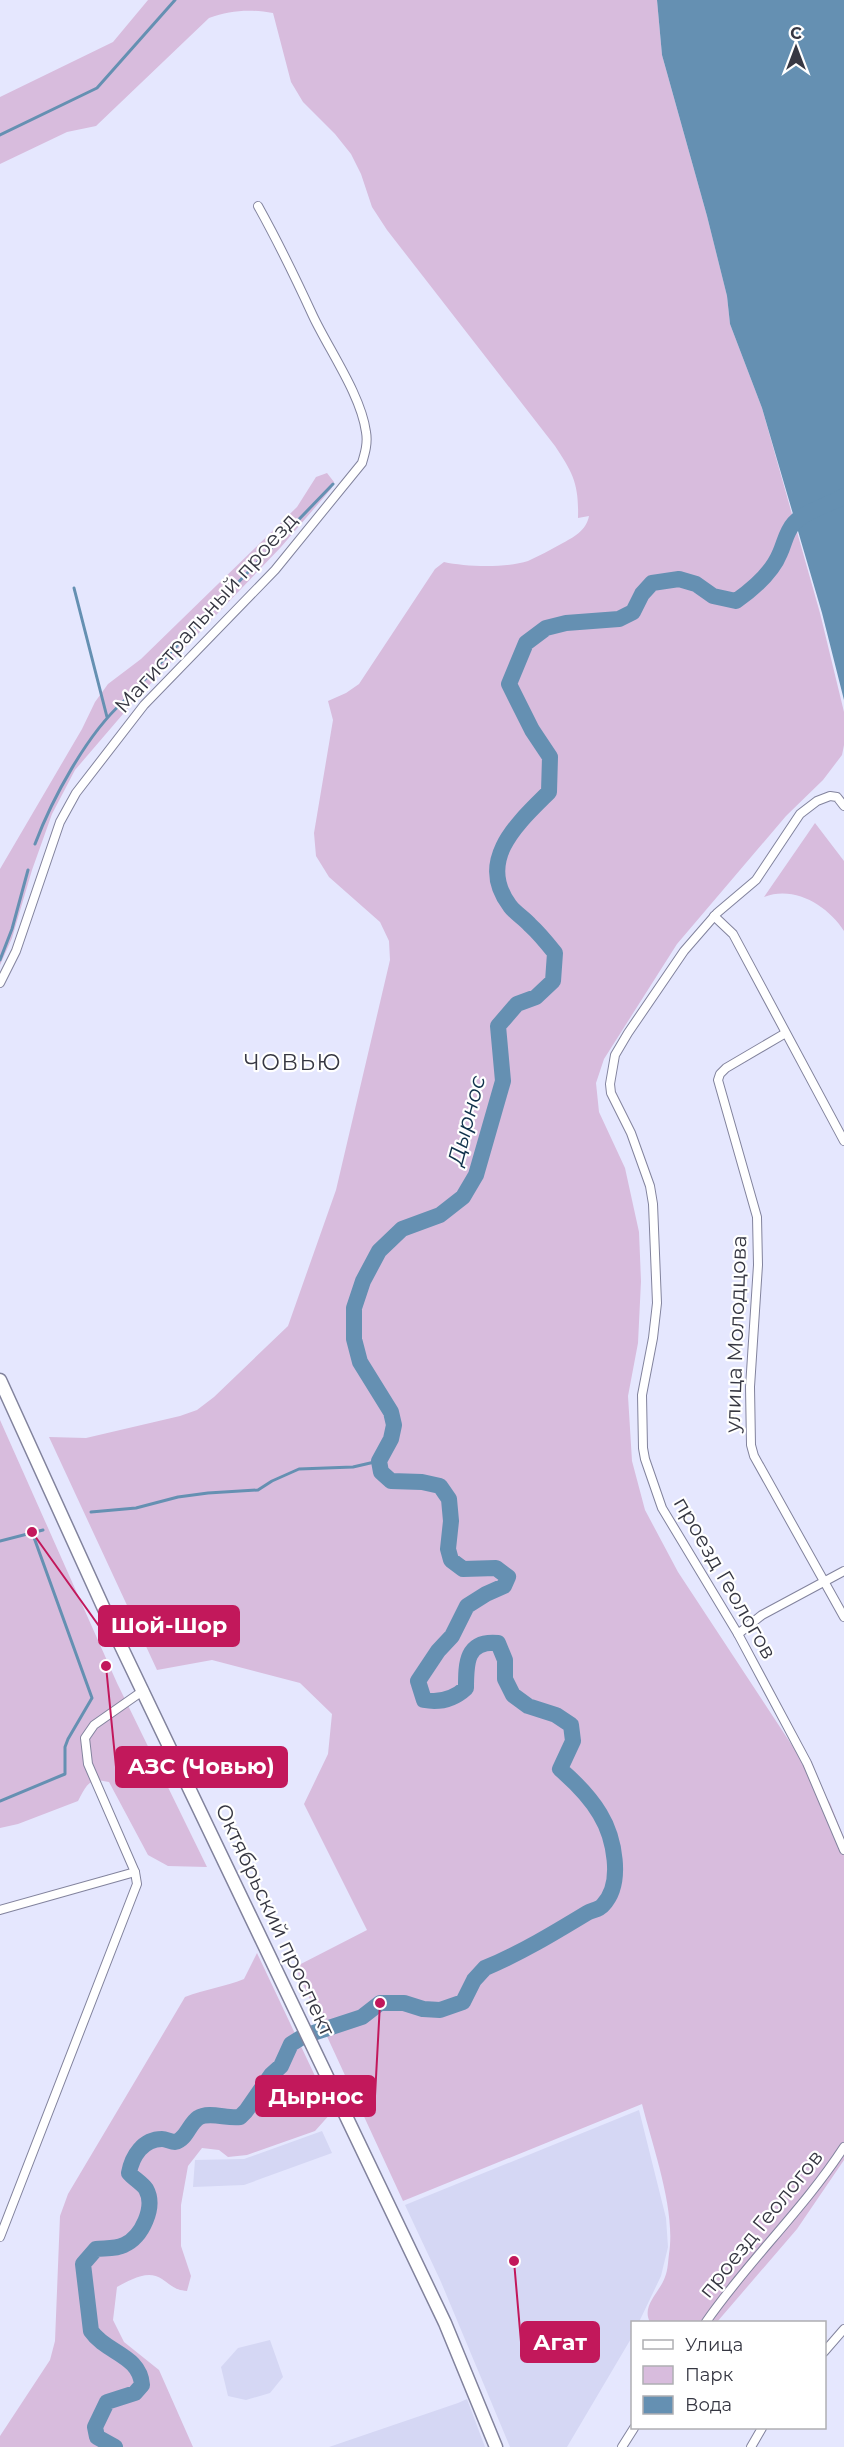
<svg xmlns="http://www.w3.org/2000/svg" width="844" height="2447" font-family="Montserrat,sans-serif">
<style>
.built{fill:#d5d7f4}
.green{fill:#d8bcdd}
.water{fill:#6590b2}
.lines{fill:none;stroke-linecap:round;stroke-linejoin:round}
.stream{stroke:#6590b2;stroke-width:3}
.river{stroke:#6590b2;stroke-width:16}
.minor-casing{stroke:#82839d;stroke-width:10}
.primary-casing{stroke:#82839d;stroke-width:15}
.minor{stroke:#fff;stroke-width:8}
.primary{stroke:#fff;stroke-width:12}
.labels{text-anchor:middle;stroke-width:4.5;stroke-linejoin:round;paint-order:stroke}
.street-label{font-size:21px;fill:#363742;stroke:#fff}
.neighbourhood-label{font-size:22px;letter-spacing:1.5px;fill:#363742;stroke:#fff}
.water-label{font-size:22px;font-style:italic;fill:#0f314b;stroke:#fff}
.leader{fill:none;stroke:#c2185b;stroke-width:2}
.callout-dot{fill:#c2185b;stroke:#fff;stroke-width:2}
.callout{fill:#c2185b;stroke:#c2185b;stroke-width:2}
.callout-label{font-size:22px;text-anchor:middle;font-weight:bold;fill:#fff}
</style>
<rect width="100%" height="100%" fill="#e5e7fe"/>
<g class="built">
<polygon points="639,2110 666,2218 668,2247 661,2276 639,2322 632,2322 632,2337 567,2447 510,2447 441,2282 405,2205"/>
<polygon points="322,2131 332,2153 244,2185 193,2187 195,2160 244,2159"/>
<polygon points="270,2340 283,2377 270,2393 246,2400 228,2396 221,2367 238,2348"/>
<polygon points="467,2399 485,2447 329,2447 458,2403"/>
</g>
<g class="green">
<path d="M 148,0 L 657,0 L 662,55 L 707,216 L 727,296 L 730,324 L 762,408 L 820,613 L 844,712 L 844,745 L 842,755 L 823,780 L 786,816 L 677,944 L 604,1059 L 596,1083 L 599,1112 L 625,1168 L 639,1232 L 641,1281 L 638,1343 L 628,1396 L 632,1461 L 645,1510 L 678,1572 L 830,1803 L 844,1838 L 844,2160 L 797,2229 L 717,2322 L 650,2322 C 641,2306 660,2292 665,2277 C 668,2270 668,2261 669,2254 C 676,2210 653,2148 642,2104 L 403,2201 L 295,1967 L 367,1930 L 304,1804 L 328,1754 L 332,1714 L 300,1683 L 212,1660 L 157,1670 L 49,1437 L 86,1438 L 180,1416 L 197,1410 L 214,1397 L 288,1326 L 336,1190 L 390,960 L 389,941 L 380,922 L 329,877 L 316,856 L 314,833 L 333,720 L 328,701 L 346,693 L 359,684 L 435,569 L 444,562 C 466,567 507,568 528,561 C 539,556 550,550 561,544 C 574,537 586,531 589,516 L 578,518 C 579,484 573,473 555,446 L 387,230 L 372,207 L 361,174 L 351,154 L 335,134 L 303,102 L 291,82 L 273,13 C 250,9 231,10 209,18 L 96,126 L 67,132 L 0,164 L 0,97 L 113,42 Z"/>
<polygon points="327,473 334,482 331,489 281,547 135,700 75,770 52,814 32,870 12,938 0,965 0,869 82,729 95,702 108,684 141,659 297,507 316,477"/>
<path d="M 815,823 L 844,861 L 844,931 C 828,906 795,885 764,897 Z"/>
<path d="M 0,1420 L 117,1683 L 207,1867 L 168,1866 L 148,1855 L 109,1782 C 89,1777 87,1784 78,1801 L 18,1824 L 0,1828 Z"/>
<path d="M 257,1953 L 332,2112 L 315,2131 L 247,2155 L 228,2157 L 219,2150 L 202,2148 L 188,2166 L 181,2205 L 181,2246 L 191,2276 L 187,2291 C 175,2290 172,2286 162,2279 C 148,2269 130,2280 117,2287 L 113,2320 L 124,2342 L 159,2370 L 193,2447 L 0,2447 L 0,2436 L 50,2360 L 55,2341 L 60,2216 L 68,2194 L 185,1997 C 205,1989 225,1987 244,1979 Z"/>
</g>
<polygon class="water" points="657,0 844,0 844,700 822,613 762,408 730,324 727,296 707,216 662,55"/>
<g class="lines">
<g class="stream">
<polyline points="0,135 97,88 175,0"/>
<polyline points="74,588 107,717"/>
<path d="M 35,844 C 52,799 87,734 123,702 L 333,484"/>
<polyline points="0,960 12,929 28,870"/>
<polyline points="91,1512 136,1508 178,1497 208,1493 258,1490 272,1481 299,1469 353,1467 379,1461"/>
<polyline points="0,1541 43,1530"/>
<polyline points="0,1801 65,1774 65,1747 68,1739 92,1698 32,1532"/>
</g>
<path class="river" d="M 115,2447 L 97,2437 L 95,2427 L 107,2402 L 135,2393 L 142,2385 C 140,2355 106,2353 91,2331 L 83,2264 L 96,2249 C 105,2248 116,2249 124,2245 C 142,2237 156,2207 146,2189 C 142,2183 133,2178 129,2173 C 132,2156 143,2139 162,2139 C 166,2139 171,2142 175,2142 C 186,2140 189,2124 198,2118 C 209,2111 227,2119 240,2117 L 246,2111 L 271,2075 L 281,2066 L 291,2044 L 304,2036 L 362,2017 L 380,2003 L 404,2003 L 423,2009 L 440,2010 L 463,2002 L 474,1980 L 485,1968 C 521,1953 554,1933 587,1913 C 592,1910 599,1910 603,1905 C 624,1883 614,1837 600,1814 C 590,1797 575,1782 560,1769 L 573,1741 L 571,1725 L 556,1715 L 528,1706 L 513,1695 L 505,1679 L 505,1660 L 498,1643 C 466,1640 466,1663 466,1688 C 454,1699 440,1703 424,1700 L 418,1681 L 438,1651 L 452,1636 L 467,1606 L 486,1594 L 504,1586 L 508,1577 L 496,1568 L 463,1569 L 451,1560 L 448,1549 L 451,1521 L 449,1499 L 440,1486 L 422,1482 L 391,1481 L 381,1472 L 379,1461 L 391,1439 L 394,1425 L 391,1412 L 360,1362 L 354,1339 L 354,1308 L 363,1281 L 379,1251 L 402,1229 L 440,1215 L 463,1197 L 476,1175 L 503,1081 L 498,1026 L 517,1004 L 536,997 L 553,981 L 555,953 C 547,943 539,933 530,925 C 524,918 515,913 510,906 C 475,860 519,822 549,792 L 550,757 L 532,730 L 509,684 L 526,643 L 546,628 L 566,623 L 619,619 L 633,612 L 642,594 L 652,583 L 679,579 L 696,584 L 713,596 L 736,601 C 753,589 772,573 780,553 C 785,542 786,532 794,523 C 805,511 829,505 844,496"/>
<defs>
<g id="minor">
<polyline points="844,806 837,797 830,796 817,801 800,814 756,880 717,913 684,951 628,1033 615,1055 610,1084 611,1093 631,1133 650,1186 653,1204 657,1303 653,1338 642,1395 643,1448 645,1459 662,1508 738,1634 807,1763 844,1850"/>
<polyline points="714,916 733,934 844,1141"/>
<path d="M 0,983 L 16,951 L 60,822 L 76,793 L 144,705 L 275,570 L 362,463 C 365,453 368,443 366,432 C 361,395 329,350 313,316 C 296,279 278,242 258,206"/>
<polyline points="784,1034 726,1068 720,1074 718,1080 757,1217 758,1265 750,1387 751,1445 754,1456 844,1617"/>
<polyline points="738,1634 762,1615 844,1571"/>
<polyline points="0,1910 135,1872"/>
<polyline points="0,2237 137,1884 135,1872 88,1764 85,1738 94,1725 144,1690"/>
<path d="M 706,2322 C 748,2261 803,2210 844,2147"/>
<polyline points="824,2352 844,2329"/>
<polyline points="622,2447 634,2428"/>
<polyline points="751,2447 762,2428"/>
</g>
<polyline id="primary" points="0,1380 120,1644 445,2323 496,2447"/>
</defs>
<use href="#minor" class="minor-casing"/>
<use href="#primary" class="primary-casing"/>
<use href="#minor" class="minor"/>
<use href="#primary" class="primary"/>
</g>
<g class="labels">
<g class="street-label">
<text transform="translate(206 613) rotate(-48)" y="7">Магистральный проезд</text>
<text transform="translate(736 1334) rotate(-88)" y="7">улица Молодцова</text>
<text transform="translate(725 1578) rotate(60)" y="7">проезд Геологов</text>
<text transform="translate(275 1920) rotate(65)" y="7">Октябрьский проспект</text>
<text transform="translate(761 2224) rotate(-51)" y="7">проезд Геологов</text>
</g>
<g class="neighbourhood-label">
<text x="293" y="1070">ЧОВЬЮ</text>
</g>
<g class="water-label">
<text transform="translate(466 1120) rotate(-75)" y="8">Дырнос</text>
</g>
</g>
<path class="leader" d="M32 1532L99 1626M106 1666L116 1767M380 2003L375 2096M514 2261L521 2342"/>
<g class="callout-dot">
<circle cx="32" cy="1532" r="6"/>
<circle cx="106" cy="1666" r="6"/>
<circle cx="380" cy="2003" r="6"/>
<circle cx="514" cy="2261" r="6"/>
</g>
<g class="callout">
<rect x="99" y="1606" width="140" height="40" rx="6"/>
<rect x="116" y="1747" width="171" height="40" rx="6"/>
<rect x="256" y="2076" width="119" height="40" rx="6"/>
<rect x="521" y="2322" width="78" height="40" rx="6"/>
</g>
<g class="callout-label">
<text x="169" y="1633">Шой-Шор</text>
<text x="201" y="1774">АЗС (Човью)</text>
<text x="316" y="2104">Дырнос</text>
<text x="560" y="2350">Агат</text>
</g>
<rect x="631" y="2321" width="195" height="108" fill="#ffffff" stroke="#afafb3" stroke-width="1.5"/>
<rect x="643" y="2340" width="30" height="9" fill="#ffffff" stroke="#afafb3" stroke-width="1.5"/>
<text x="685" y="2351" font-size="18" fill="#363742">Улица</text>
<rect x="643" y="2366" width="30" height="18" fill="#d8bcdd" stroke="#afafb3" stroke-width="1.5"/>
<text x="685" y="2381" font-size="18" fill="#363742">Парк</text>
<rect x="643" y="2396" width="30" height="18" fill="#6590b2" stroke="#afafb3" stroke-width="1.5"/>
<text x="685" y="2411" font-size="18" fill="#363742">Вода</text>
<g transform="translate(796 48)" stroke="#ffffff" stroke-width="4.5" paint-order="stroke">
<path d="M0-4.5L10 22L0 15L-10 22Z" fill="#363742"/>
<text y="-9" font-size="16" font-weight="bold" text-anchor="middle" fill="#363742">С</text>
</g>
</svg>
